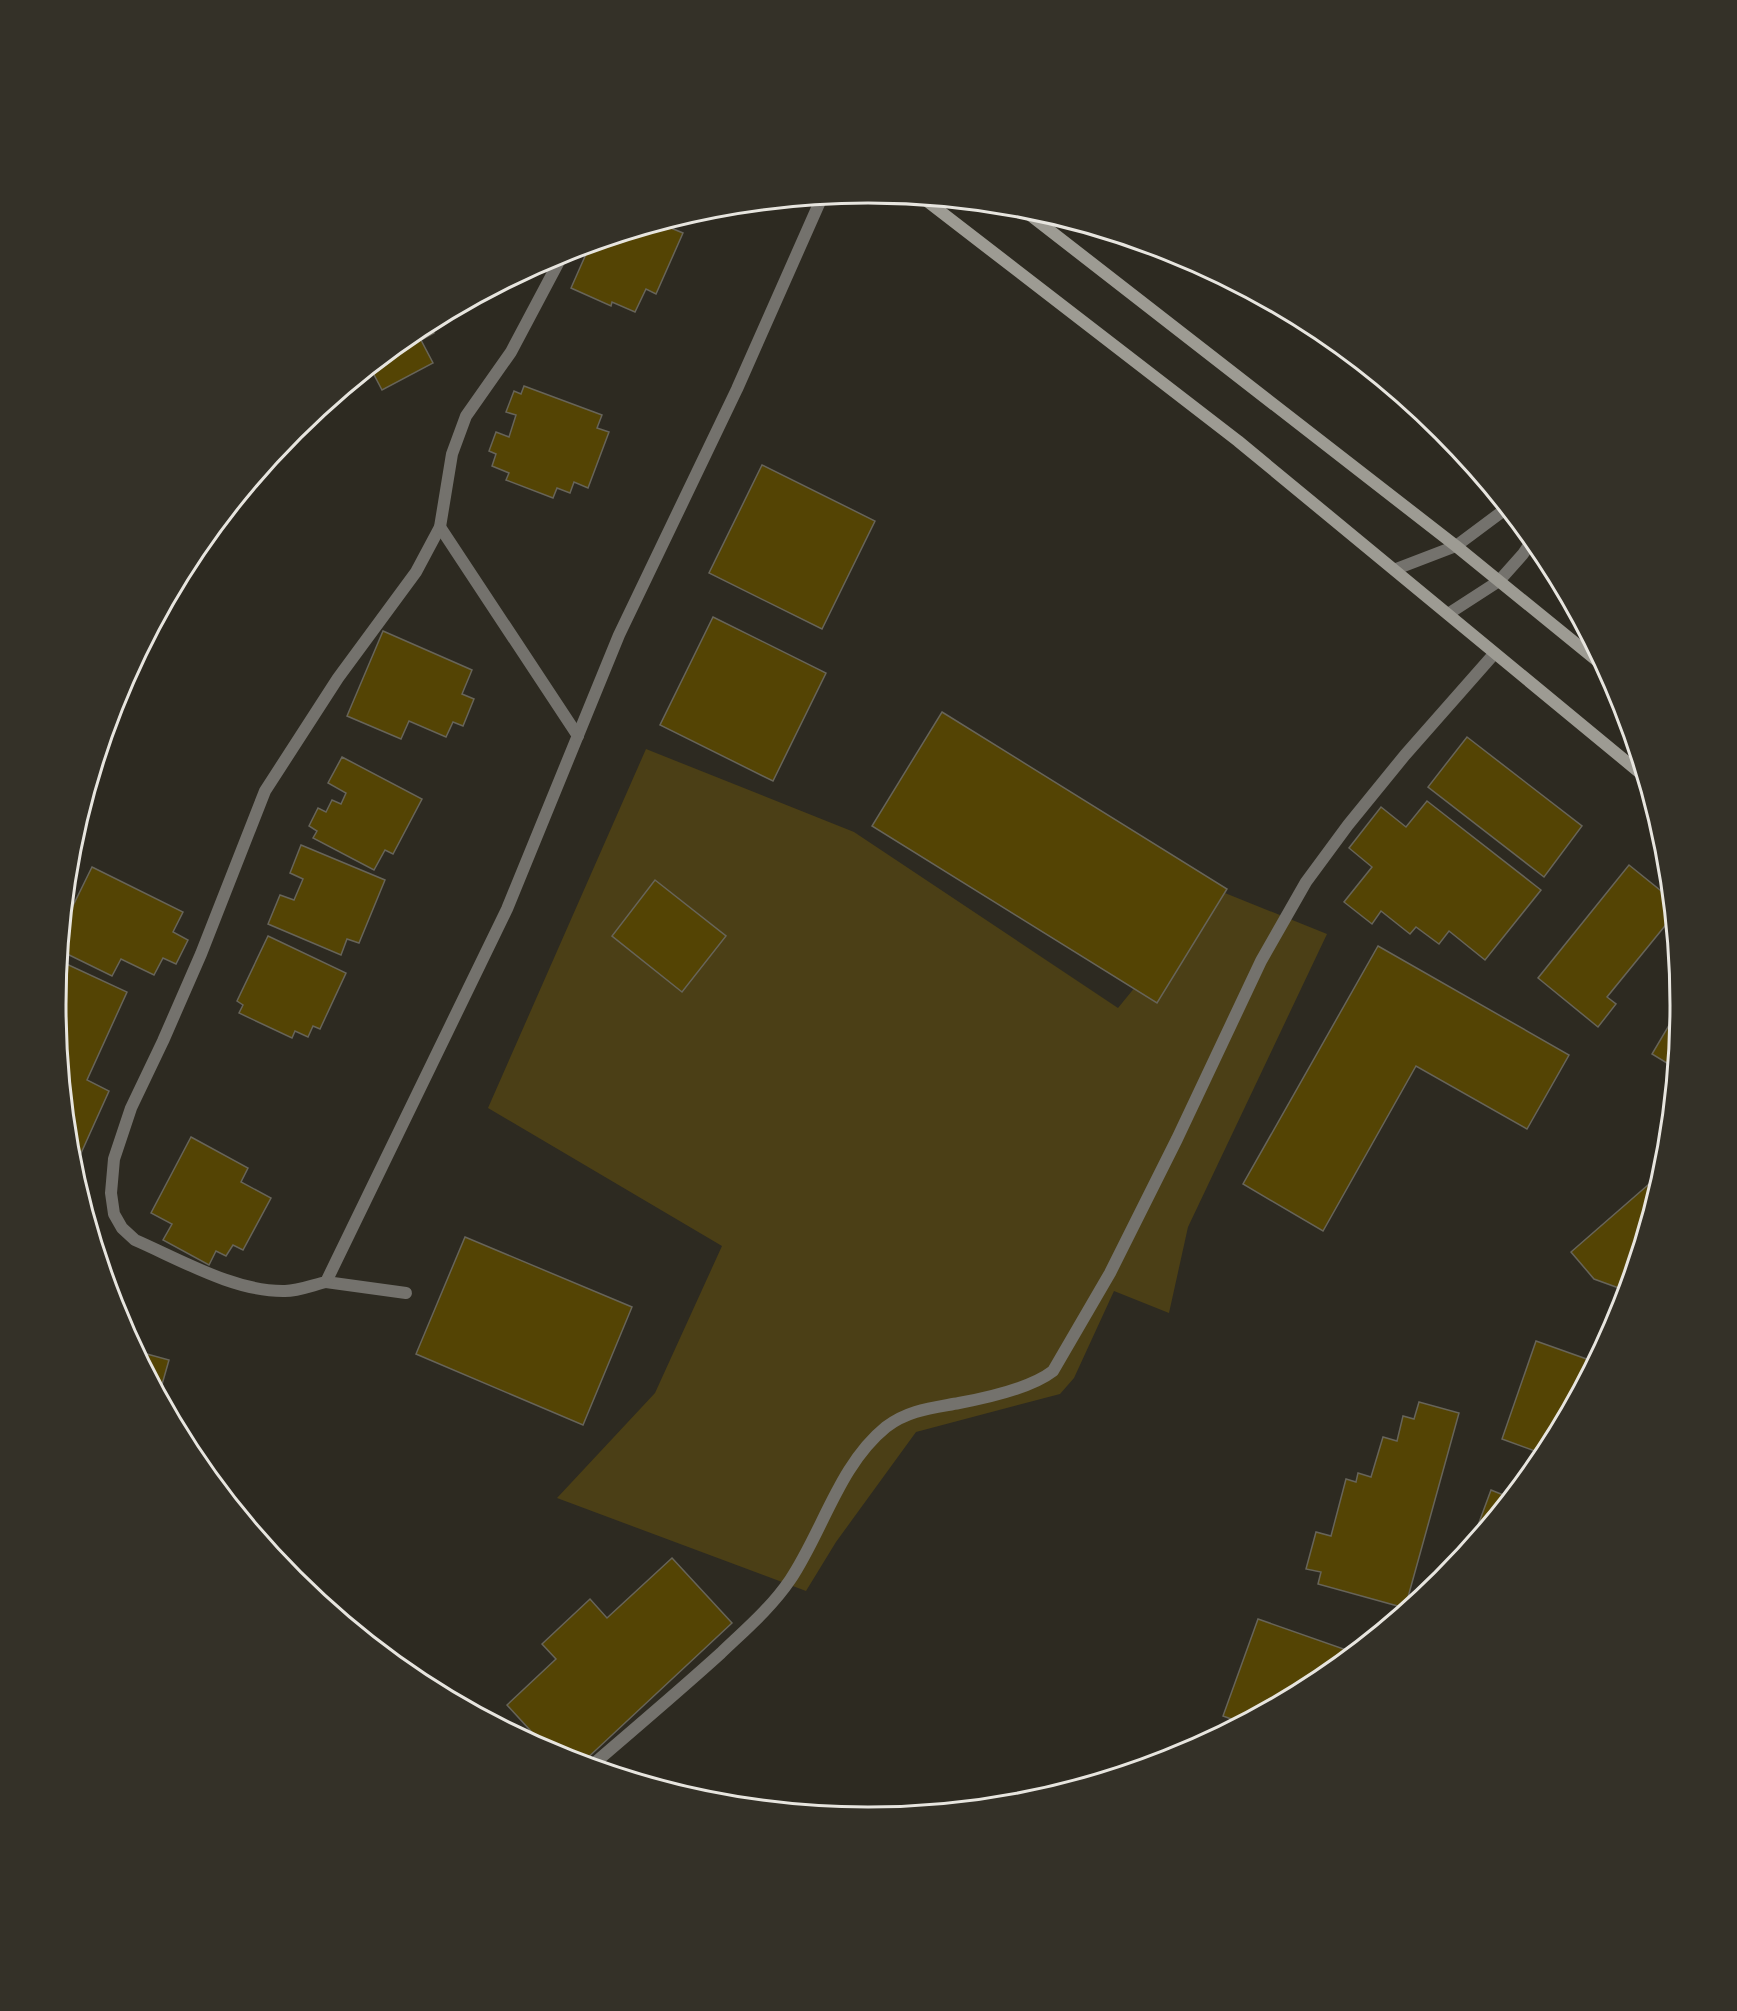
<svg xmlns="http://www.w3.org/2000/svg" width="1737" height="2011" font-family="Quicksand,sans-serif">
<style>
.green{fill:#4b3f16}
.building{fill:#544404;stroke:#676459;stroke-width:1.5}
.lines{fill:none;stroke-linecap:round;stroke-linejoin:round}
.lane{stroke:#74726d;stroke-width:12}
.street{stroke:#74726d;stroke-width:12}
.secondary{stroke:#9d9b93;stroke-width:12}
.rim{fill:none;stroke:#e7e5df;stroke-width:3}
</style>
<rect width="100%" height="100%" fill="#2d2a21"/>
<polygon class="green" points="646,749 854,832 1118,1008 1215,889 1327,934 1188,1227 1169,1313 1114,1291 1074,1378 1060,1394 916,1432 836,1542 806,1591 557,1498 655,1393 722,1246 488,1108"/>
<g class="building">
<polygon points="675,219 671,228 683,233 656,294 646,289 635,312 612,302 611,306 571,288 590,245"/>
<polygon points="429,323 434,333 421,340 433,363 382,390 372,371 365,374 364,373 417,329"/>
<polygon points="524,386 602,415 597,428 609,432 588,488 574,482 570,493 557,488 553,498 506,480 509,473 492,466 496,454 489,451 496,432 509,437 516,415 506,412 514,391 521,394"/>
<polygon points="762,465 875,521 822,629 709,573"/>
<polygon points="1566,594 1582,624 1571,615"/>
<polygon points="713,617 826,673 773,781 660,725"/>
<polygon points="383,631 472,670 462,694 474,699 463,726 453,722 446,737 409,721 401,739 347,716"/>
<polygon points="942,712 1227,889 1157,1003 872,826"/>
<polygon points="1467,737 1582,826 1544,877 1428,787"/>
<polygon points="342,757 422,799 393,854 385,850 374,870 313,838 317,831 309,826 318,808 326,812 332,800 341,804 346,793 328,783"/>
<polygon points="1427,801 1541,890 1485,960 1449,931 1439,944 1416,927 1410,934 1381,911 1372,924 1344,902 1372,867 1349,848 1381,807 1406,827"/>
<polygon points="301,845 385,880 359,943 347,939 341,955 268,924 280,895 294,900 303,879 290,873"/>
<polygon points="1629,865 1671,899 1673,916 1607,997 1616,1004 1598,1027 1538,978"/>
<polygon points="92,867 183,912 173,932 188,940 176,964 163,958 154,975 121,959 112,976 61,951 64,924"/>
<polygon points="655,880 726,936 682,992 612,936"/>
<polygon points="268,936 346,973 320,1029 313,1026 308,1037 295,1031 292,1038 239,1013 243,1005 237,1001"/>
<polygon points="1378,946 1569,1055 1527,1129 1416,1066 1323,1231 1243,1184"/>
<polygon points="60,961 127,992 87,1080 109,1091 73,1171 56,1006"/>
<polygon points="1681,1005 1681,1006 1675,1068 1652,1054"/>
<polygon points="191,1137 248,1168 241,1182 271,1198 243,1250 233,1245 226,1256 216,1251 209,1265 163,1240 172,1224 151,1213"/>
<polygon points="1664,1171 1627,1291 1594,1279 1571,1252"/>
<polygon points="465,1237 632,1307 583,1425 416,1354"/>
<polygon points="1536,1341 1595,1362 1546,1455 1502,1439"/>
<polygon points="136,1351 169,1360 159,1395"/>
<polygon points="1419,1402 1459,1413 1405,1608 1318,1584 1321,1572 1306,1569 1316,1532 1331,1536 1346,1479 1356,1482 1358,1473 1371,1477 1383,1437 1397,1441 1403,1416 1414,1419"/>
<polygon points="1491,1490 1511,1498 1470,1547"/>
<polygon points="672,1558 732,1623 581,1764 552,1754 507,1705 556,1659 542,1644 590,1599 607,1618"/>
<polygon points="1258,1619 1355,1653 1320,1682 1242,1723 1223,1716"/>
</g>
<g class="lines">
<polyline class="lane" points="326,1282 406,1293"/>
<g class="street">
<path d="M 564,252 L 511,352 L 466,416 L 452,454 L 440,527 L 416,572 L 338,678 L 265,791 L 201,954 L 163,1041 L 131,1108 L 114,1159 L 111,1193 L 114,1214 L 122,1228 L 135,1240 C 181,1260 235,1292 285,1291 C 298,1291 313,1285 326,1282 L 507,909 L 619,635 L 737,389 L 822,197"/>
<polyline points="440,527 578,736"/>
<polyline points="1396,569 1456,546 1507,508"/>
<polyline points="1448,614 1499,581 1523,554 1533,539"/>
<path d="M 590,1767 C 634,1729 678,1692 721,1653 C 745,1630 771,1608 790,1580 C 823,1531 839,1465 886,1427 C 908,1410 932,1408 959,1403 C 986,1398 1031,1388 1053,1371 L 1110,1273 L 1177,1139 L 1261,961 L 1306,882 L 1348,825 L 1405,755 L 1494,654"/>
</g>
<g class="secondary">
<polyline points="923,198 1238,441 1645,777"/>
<polyline points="1021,208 1456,546 1606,668"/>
</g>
</g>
<path d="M0 0H1737V2011H0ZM66 1005a802 802 0 1 1 1604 0a802 802 0 1 1-1604 0Z" fill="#343128" fill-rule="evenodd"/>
<path class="rim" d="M66 1005a802 802 0 1 1 1604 0a802 802 0 1 1-1604 0Z"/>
</svg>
